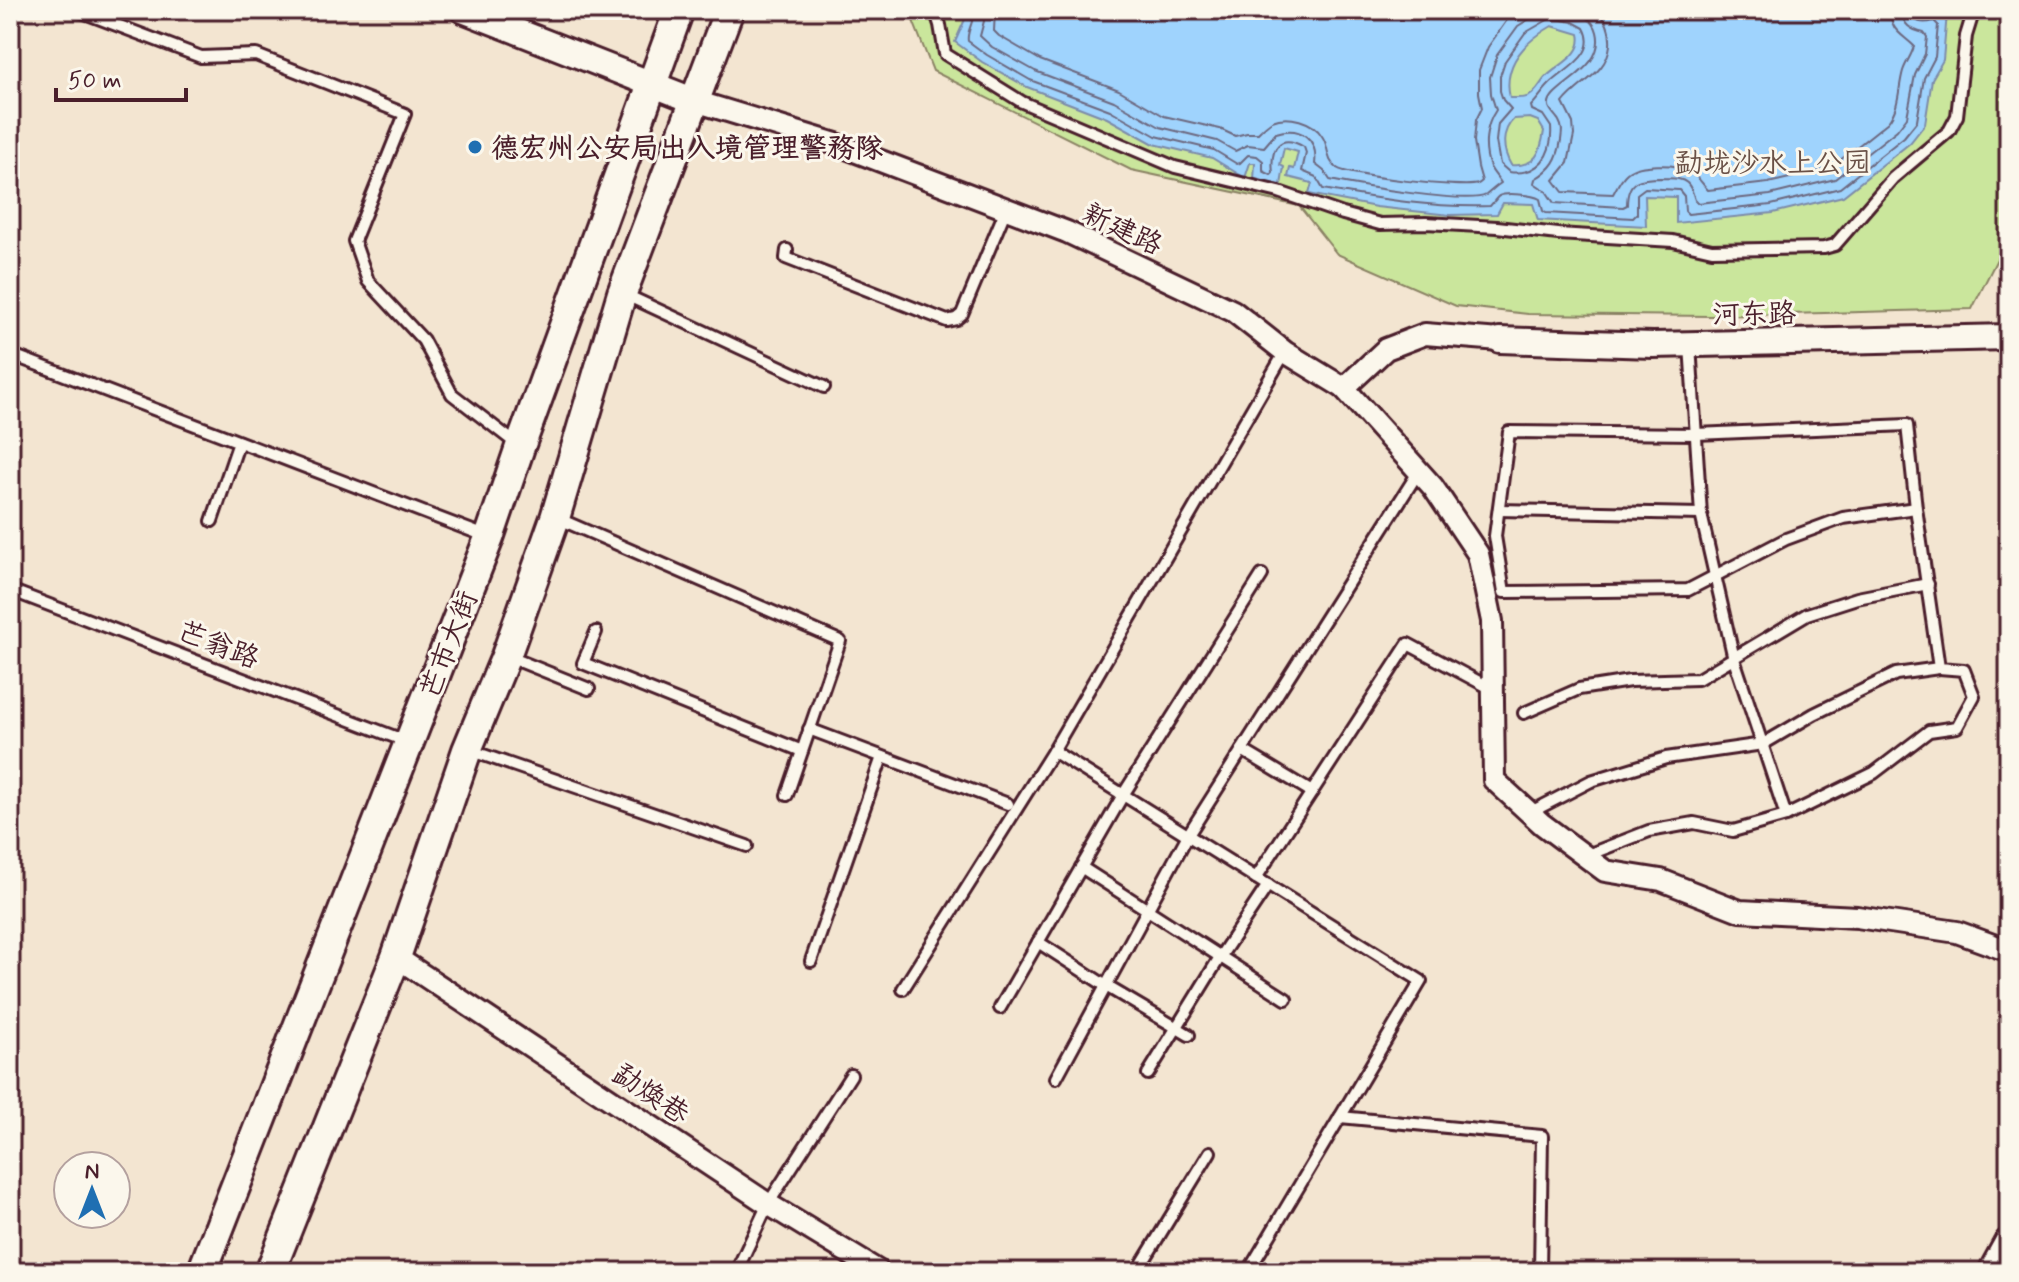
<svg xmlns="http://www.w3.org/2000/svg" width="2019" height="1282" font-family="Mynerve,'LXGW WenKai TC',sans-serif">
<style>
.green{fill:#cae69c;stroke:#8a8264;stroke-width:2}
.water{fill:#9fd3fd;stroke:#7d8ba9;stroke-width:2;fill-rule:evenodd}
.lines{fill:none;stroke-linecap:round;stroke-linejoin:round}
.shore{stroke:#6c677f;stroke-width:2}
.service-casing{stroke:#4a1f2b;stroke-width:16}
.minor-casing{stroke:#4a1f2b;stroke-width:26}
.tertiary-casing{stroke:#4a1f2b;stroke-width:30}
.secondary-casing{stroke:#4a1f2b;stroke-width:34}
.service{stroke:#fbf7ec;stroke-width:10}
.minor{stroke:#fbf7ec;stroke-width:20}
.tertiary{stroke:#fbf7ec;stroke-width:24}
.secondary{stroke:#fbf7ec;stroke-width:28}
.poi-dot{fill:#1f6fb2;stroke:#fbf7ec;stroke-width:3}
.labels{text-anchor:middle;stroke-width:6;stroke-linejoin:round;paint-order:stroke}
.poi-label{font-size:28px;font-weight:bold;fill:#4a1f2b;stroke:#fbf7ec;text-anchor:start}
.park-label{font-size:28px;fill:#6a5147;stroke:#fbf7ec}
.street-label{font-size:28px;fill:#4a1f2b;stroke:#fbf7ec}
</style>
<rect width="100%" height="100%" fill="#f3e5d1"/>
<filter id="ink" filterUnits="userSpaceOnUse"><feTurbulence type="fractalNoise" baseFrequency=".0125" numOctaves="2"/><feDisplacementMap in="SourceGraphic" scale="16" xChannelSelector="R" yChannelSelector="G"/><feConvolveMatrix kernelMatrix="1 2 1 2 8 2 1 2 1" color-interpolation-filters="sRGB"/></filter>
<g filter="url(#ink)">
<polygon class="green" points="904,10 2009,10 2009,235 1972,309 1710,316 1528,314 1456,306 1337,254 1299,206 1131,170 933,71 912,18"/>
<path class="water" d="M 965,10 L 1908,10 L 1926,15 L 1937,10 L 1947,13 L 1943,60 L 1932,79 L 1925,124 L 1910,143 L 1843,196 L 1773,213 L 1676,223 L 1676,197 L 1645,196 L 1646,226 L 1538,220 L 1533,204 L 1503,203 L 1497,214 L 1450,215 L 1376,207 L 1309,194 L 1312,183 L 1288,177 L 1290,168 L 1294,169 L 1298,152 L 1284,148 L 1280,165 L 1284,167 L 1281,185 L 1254,180 L 1255,163 L 1250,163 L 1245,178 L 1212,158 L 1154,144 L 1107,118 L 1027,87 L 982,62 L 955,42 L 966,17 ZM 1552,26 L 1579,34 C 1584,55 1559,64 1546,77 C 1540,83 1537,92 1529,96 C 1524,99 1517,98 1510,98 C 1502,64 1526,41 1552,26 ZM 1530,118 L 1538,121 L 1544,131 C 1541,152 1536,167 1511,165 C 1502,150 1501,131 1514,119 Z"/>
<g class="lines">
<g class="shore">
<path d="M 973,10 C 975,22 966,31 968,41 L 987,55 L 1030,80 L 1110,110 L 1156,136 L 1214,150 L 1237,164 L 1240,163 L 1248,155 L 1257,156 L 1263,161 L 1263,171 L 1271,175 L 1273,173 C 1270,149 1279,132 1304,147 L 1306,153 L 1302,171 L 1316,177 L 1323,189 C 1379,199 1434,208 1490,206 C 1492,204 1497,197 1499,196 C 1507,192 1533,195 1540,199 L 1543,211 L 1546,213 L 1633,218 L 1637,214 L 1637,194 L 1645,188 L 1679,190 L 1684,196 L 1685,211 L 1688,214 L 1771,205 L 1840,188 L 1904,137 L 1917,121 L 1924,78 L 1935,57 L 1938,25 L 1934,21 C 1924,24 1912,24 1912,10"/>
<path d="M 983,10 L 984,21 L 980,36 L 992,47 L 1035,71 L 1114,101 L 1160,127 L 1217,141 L 1235,151 L 1248,145 L 1264,147 L 1276,133 C 1301,125 1318,139 1315,164 L 1324,171 L 1330,180 C 1354,185 1470,205 1486,195 C 1490,192 1496,186 1501,183 C 1498,178 1493,173 1490,167 C 1483,148 1485,126 1496,110 L 1491,94 L 1490,77 L 1497,55 L 1518,26 L 1544,10"/>
<path d="M 995,10 L 994,31 L 999,36 L 1040,60 L 1119,90 L 1164,116 L 1220,129 L 1235,136 L 1247,133 L 1258,133 C 1262,129 1267,124 1272,121 C 1288,114 1313,121 1322,136 C 1330,147 1325,160 1337,168 C 1347,176 1465,189 1478,184 C 1480,183 1481,182 1482,181 L 1478,167 L 1474,141 L 1476,120 L 1482,108 L 1479,93 L 1479,70 L 1488,47 L 1507,20 L 1520,10"/>
<path d="M 1563,10 C 1577,13 1593,16 1597,32 C 1607,71 1545,87 1549,106 C 1549,110 1557,117 1559,121 C 1563,128 1562,133 1561,140 C 1558,159 1552,169 1535,179 L 1534,183 L 1546,191 L 1554,203 L 1623,207 L 1627,205 C 1627,179 1640,178 1661,178 C 1670,179 1680,177 1687,183 C 1692,188 1693,194 1695,200 L 1698,203 L 1770,195 L 1835,179 L 1897,130 L 1907,117 L 1915,75 L 1925,54 L 1927,37 L 1924,33 C 1911,30 1902,25 1902,10"/>
<path d="M 1597,10 C 1607,20 1611,31 1610,45 C 1607,74 1579,82 1563,103 L 1573,123 L 1574,135 L 1568,163 L 1554,180 L 1563,192 L 1613,194 C 1617,187 1620,179 1627,173 C 1639,163 1677,163 1690,171 C 1698,176 1702,184 1708,190 L 1768,183 L 1829,169 L 1888,122 C 1900,107 1898,88 1903,71 C 1906,62 1912,55 1914,46 C 1901,33 1891,32 1890,10"/>
<path d="M 1551,18 L 1573,22 L 1584,28 C 1598,53 1569,67 1552,82 C 1544,89 1539,98 1531,106 L 1532,110 L 1543,115 L 1551,127 C 1553,155 1539,176 1509,172 L 1500,164 L 1496,141 L 1498,124 L 1511,109 L 1503,100 L 1500,91 L 1500,76 L 1505,61 L 1525,33 Z"/>
</g>
<defs>
<g id="service">
<polyline points="77,10 201,57 256,55 405,114 354,241 368,281 423,340 452,394 518,445"/>
<polyline points="935,10 940,25 945,54 1022,102 1175,167 1279,192 1343,214 1380,224 1426,223 1497,227 1558,234 1673,241 1712,250 1824,248 1835,245 1893,178 1949,131 1957,116 1966,36 1974,10"/>
<polyline points="787,250 786,258 947,321 956,319 962,314 1006,209"/>
<polyline points="624,294 824,387"/>
<polyline points="1690,345 1701,514 1734,659 1786,816"/>
<polyline points="10,354 488,537"/>
<polyline points="1499,510 1701,514"/>
<polyline points="557,518 840,641 787,795"/>
<polyline points="212,521 239,442"/>
<polyline points="10,590 408,742"/>
<polyline points="596,632 583,663 802,751"/>
<polyline points="507,656 589,689"/>
<polyline points="1524,713 1579,689 1630,681 1698,679 1807,614 1857,598 1928,584"/>
<polyline points="809,729 1008,804"/>
<polyline points="469,750 747,846"/>
<polyline points="1242,750 1312,792"/>
<polyline points="1053,751 1421,981 1248,1272"/>
<polyline points="1529,813 1591,781 1666,758 1763,744 1814,714 1896,674 1939,668"/>
<polyline points="1585,856 1649,831 1694,823 1733,831 1786,816 1874,773 1929,731 1957,727 1974,696 1964,670 1939,668 1916,508 1907,425 1696,434 1509,432 1495,536 1504,592 1688,590 1786,539 1843,518 1916,508"/>
<polyline points="1081,867 1286,999"/>
<polyline points="1256,878 1408,644 1492,689"/>
<polyline points="1038,942 1106,986 1189,1035"/>
<polyline points="811,961 882,757"/>
<polyline points="903,989 1053,751 1285,352"/>
<polyline points="1000,1008 1123,795 1262,575"/>
<polyline points="1148,1074 1220,957 1268,885"/>
<polyline points="1056,1078 1188,835 1419,471"/>
<polyline points="1340,1117 1542,1136 1540,1272"/>
<polyline points="736,1272 768,1204 851,1075"/>
<polyline points="1137,1272 1210,1152"/>
</g>
<g id="minor">
<polyline points="695,101 836,144 1067,232 1233,311 1285,352 1344,388 1386,349 1425,334 1500,340"/>
<polyline points="1344,388 1433,487 1478,554 1492,621 1494,780 1542,824 1605,871 1661,880 1740,911 1857,917 1957,932 2009,951"/>
<polyline points="396,957 768,1204 880,1272"/>
</g>
<g id="tertiary">
<polyline points="463,10 695,101"/>
<polyline points="1500,340 1653,345 2009,337"/>
</g>
<g id="secondary">
<polyline points="202,1272 489,538 520,447 679,10"/>
<polyline points="270,1272 396,957 467,750 506,656 555,518 622,293 729,10"/>
<polyline points="1993,1272 2009,1243"/>
</g>
</defs>
<use href="#service" class="service-casing"/>
<use href="#minor" class="minor-casing"/>
<use href="#tertiary" class="tertiary-casing"/>
<use href="#secondary" class="secondary-casing"/>
<use href="#service" class="service"/>
<use href="#minor" class="minor"/>
<use href="#tertiary" class="tertiary"/>
<use href="#secondary" class="secondary"/>
</g>
</g>
<circle class="poi-dot" cx="475" cy="147" r="8"/>
<g class="labels">
<g class="poi-label">
<text x="491" y="157">德宏州公安局出入境管理警務隊</text>
</g>
<g class="park-label">
<text x="1773" y="172">勐垅沙水上公园</text>
</g>
<g class="street-label">
<text transform="translate(1123 228) rotate(25)" y="10">新建路</text>
<text transform="translate(1754 313) rotate(-1)" y="10">河东路</text>
<text transform="translate(219 644) rotate(21)" y="10">芒翁路</text>
<text transform="translate(448 644) rotate(-69)" y="10">芒市大街</text>
<text transform="translate(652 1093) rotate(34)" y="10">勐焕巷</text>
</g>
</g>
<rect width="2019" height="1282" fill="none" stroke="#fbf7ec" stroke-width="40"/>
<rect x="20" y="20" width="1979" height="1242" fill="none" stroke="#4a1f2b" stroke-width="3" filter="url(#ink)"/>
<g transform="translate(92 1190)"><circle r="38" fill="#fbf7ec" stroke="#b4a19f" stroke-width="2"/>
<path d="M0-6L14 30L0 20L-14 30Z" fill="#1f6fb2"/>
<text y="-12" font-size="22" font-weight="bold" text-anchor="middle" fill="#4a1f2b">N</text>
</g>
<path d="M56 88v12h130v-12" fill="none" stroke="#4a1f2b" stroke-width="4"/>
<text x="68" y="88" font-size="24" fill="#4a1f2b" stroke="#fbf7ec" stroke-width="6" paint-order="stroke">50 m</text>
</svg>
